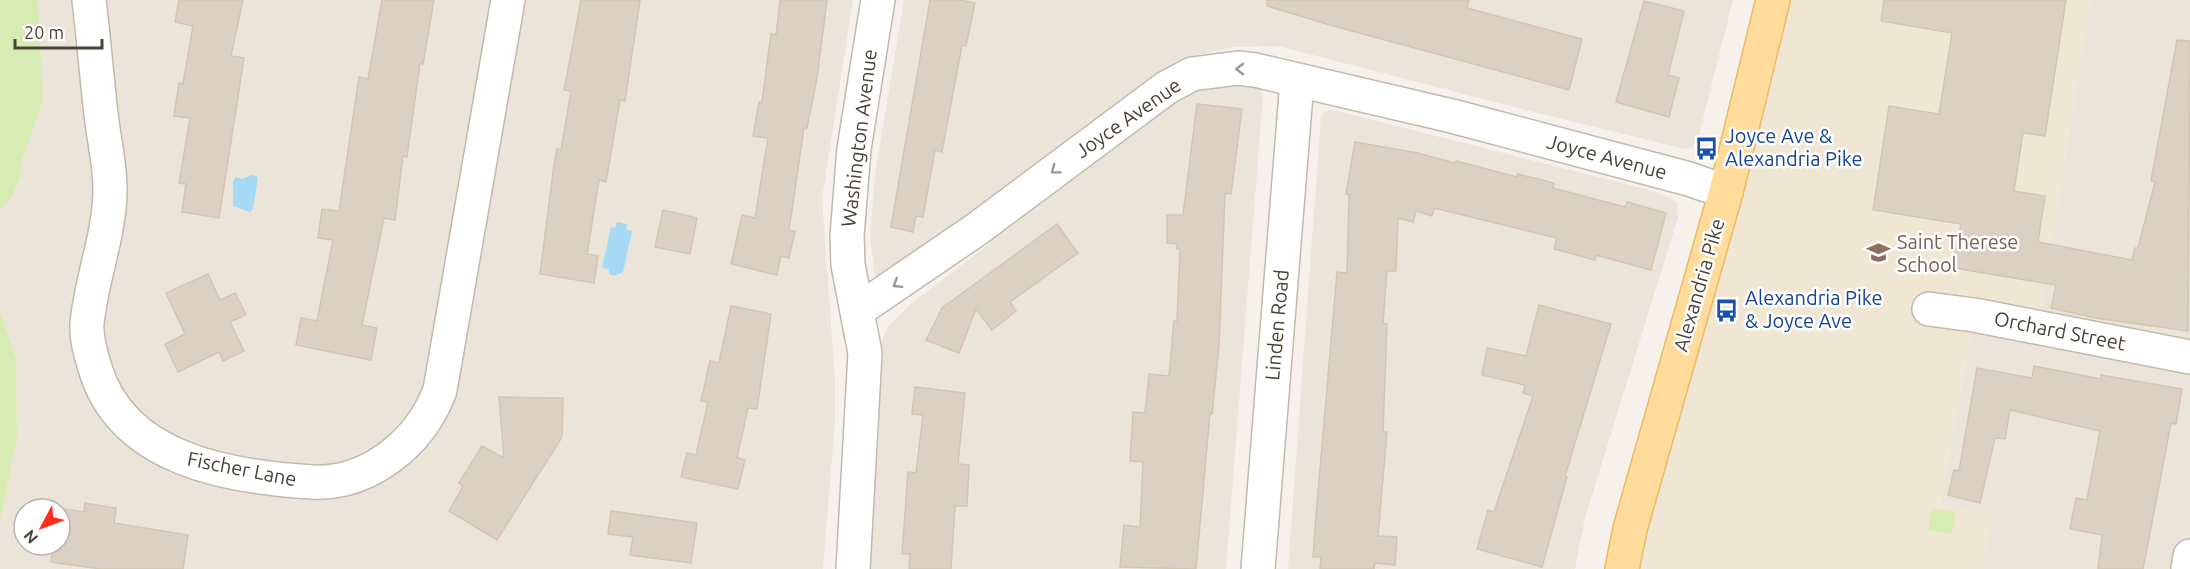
<svg xmlns="http://www.w3.org/2000/svg" width="2190" height="569" font-family="Ubuntu,sans-serif">
<style>
.residential{fill:#eae4d9;fill-rule:evenodd}
.education{fill:#f0e6d4}
.green{fill:#d6ecb2}
.water{fill:#a5d9f5}
.building{fill:#dcd0c2;stroke:#d4c5b2;stroke-width:1.5}
.lines{fill:none;stroke-linecap:round;stroke-linejoin:round}
.minor-casing{stroke:#c2b9ac;stroke-width:36}
.major-casing{stroke:#ebba64;stroke-width:36}
.minor{stroke:#fff;stroke-width:33}
.major{stroke:#ffdc9b;stroke-width:33}
.oneway{stroke:#9c9792}
.labels{text-anchor:middle;stroke-width:5;stroke-linejoin:round;paint-order:stroke}
.street-label{font-size:20px;fill:#4b4238;stroke:#fff}
.transit-label{font-size:20px;fill:#164399;stroke:#fff;text-anchor:start}
.education-label{font-size:20px;fill:#785e54;stroke:#fff;text-anchor:start}
</style>
<rect width="100%" height="100%" fill="#f6f2eb"/>
<g class="residential">
<path d="M 38,0 L 853,0 L 822,198 L 835,380 L 835,419 L 823,569 L 0,569 L 0,521 L 17,438 L 16,359 L 0,311 L 0,210 L 11,198 L 20,177 L 22,160 L 43,100 ZM 24,509 L 60,509 L 60,545 L 24,545 Z"/>
<polygon points="904,0 1733,0 1699,135 1692,148 1685,149 1538,113 1278,46 1234,47 1192,56 1158,74 1105,113 996,202 882,275 875,275 870,236 875,173"/>
<polygon points="2090,0 2190,0 2190,569 1982,569 1992,515 1940,504 1974,315 2038,327"/>
<polygon points="1213,85 1259,86 1263,95 1226,569 866,569 878,353 887,328 914,301 989,244 991,236 1177,97"/>
<polygon points="1333,110 1657,192 1677,202 1678,217 1585,518 1575,569 1288,569 1321,116 1325,111"/>
</g>
<polygon class="education" points="1773,0 2090,0 2038,327 1974,315 1940,503 1993,515 1982,569 1622,569"/>
<g class="green">
<polygon points="0,0 38,0 43,100 22,160 20,177 11,198 0,210"/>
<polygon points="0,311 16,359 17,438 0,521"/>
<polygon points="1932,508 1956,512 1952,534 1928,530"/>
</g>
<g class="water">
<polygon points="252,175 258,177 253,208 250,212 233,206 233,182 236,177 242,179"/>
<polygon points="617,222 627,224 626,229 632,231 623,272 614,276 609,274 609,269 602,268 611,227 615,228"/>
</g>
<g class="building">
<polygon points="179,0 243,0 231,56 244,58 219,218 182,212 186,184 179,183 190,118 174,116 179,83 183,84 193,26 175,22"/>
<polygon points="382,0 434,0 423,64 420,63 407,157 403,156 395,220 384,218 362,325 377,328 371,360 296,345 301,318 317,321 333,240 318,238 322,209 339,211 359,77 368,79"/>
<polygon points="581,0 640,0 625,101 620,100 606,182 599,180 587,254 598,256 594,283 540,274 554,165 557,149 561,150 571,91 564,90"/>
<polygon points="780,0 827,0 817,78 807,128 804,128 789,230 795,231 789,258 781,256 777,275 731,264 742,215 755,218 768,138 753,136 759,102 762,102 771,34 776,35"/>
<polygon points="930,0 960,0 975,3 966,46 962,45 942,152 935,150 923,217 916,216 913,232 891,227"/>
<polygon points="1267,0 1469,0 1467,8 1582,39 1569,90 1330,25 1267,6"/>
<polygon points="1884,0 2066,0 2045,136 2023,133 2014,191 2045,196 2038,242 2132,260 2135,248 2138,248 2155,182 2151,181 2177,40 2190,41 2188,331 2095,318 2051,308 2056,285 1953,268 1961,224 1873,210 1889,106 1939,114 1952,33 1881,21"/>
<polygon points="1644,1 1684,11 1668,75 1679,78 1669,117 1616,102"/>
<polygon points="1197,104 1242,109 1231,194 1225,193 1219,346 1212,414 1210,413 1196,569 1120,567 1124,525 1140,527 1143,462 1130,461 1133,412 1145,413 1149,374 1169,376 1174,321 1177,321 1180,249 1177,249 1177,244 1167,243 1167,215 1183,215"/>
<polygon points="1355,142 1418,153 1455,163 1456,161 1517,177 1518,174 1554,183 1553,188 1625,207 1627,202 1666,213 1651,270 1596,255 1595,260 1554,249 1557,238 1434,208 1432,216 1416,211 1413,222 1398,218 1396,271 1387,271 1383,323 1387,324 1383,432 1387,432 1378,536 1397,537 1395,565 1375,563 1374,569 1320,569 1321,557 1313,557 1315,527 1337,272 1347,273 1349,195 1346,194"/>
<polygon points="663,210 697,218 690,254 655,247"/>
<polygon points="1057,224 1078,253 1010,302 1016,311 992,330 976,309 959,353 926,340 942,308"/>
<polygon points="208,274 220,300 235,293 246,315 230,322 244,351 223,361 219,352 178,372 165,344 185,334 166,293"/>
<polygon points="1539,305 1611,324 1565,476 1567,477 1542,567 1477,549 1488,510 1494,512 1533,396 1523,393 1525,385 1482,375 1487,348 1526,356"/>
<polygon points="731,306 771,314 757,409 748,408 737,458 745,460 738,489 681,477 687,453 696,455 708,402 701,401 710,361 719,363"/>
<polygon points="2034,366 2101,379 2101,375 2182,389 2176,424 2171,423 2143,569 2098,569 2102,535 2070,529 2076,498 2087,500 2100,431 2010,410 2005,439 1995,438 1980,503 1948,495 1954,470 1959,471 1977,368 2032,378"/>
<polygon points="915,387 965,393 958,464 969,465 967,506 955,506 951,569 909,569 910,554 902,554 908,472 916,473 923,415 912,414"/>
<polygon points="499,397 563,398 562,437 497,540 449,511 463,486 459,483 482,446 504,458"/>
<polygon points="85,503 116,508 114,523 188,535 183,569 101,569 51,562 53,545 60,545 60,509 58,508 84,512"/>
<polygon points="611,511 697,523 691,563 630,555 633,537 608,534"/>
</g>
<g class="lines">
<defs>
<g id="minor">
<path d="M 89,0 C 94,41 97,81 102,122 C 105,144 110,167 110,189 C 110,235 91,279 87,324 C 86,339 91,354 95,368 C 122,460 229,477 312,482 C 369,485 421,442 440,390 L 508,0"/>
<polyline points="1929,309 1974,315 2190,357"/>
<polyline points="857,311 977,229 1166,88 1192,74 1238,68 1255,70 1452,116 1689,179 1726,192"/>
<polyline points="853,569 865,353 848,265 847,236 854,149 878,0"/>
<polyline points="1258,569 1297,81"/>
<polyline points="2188,569 2190,556"/>
</g>
<polyline id="major" points="1622,569 1630,529 1726,192 1773,0"/>
</defs>
<use href="#minor" class="minor-casing"/>
<use href="#major" class="major-casing"/>
<use href="#minor" class="minor"/>
<use href="#major" class="major"/>
</g>
<defs><path id="oneway-chevron" d="M-2-3.5L2.5 0L-2 3.5" fill="none" stroke-width="1.6" stroke-linecap="round" stroke-linejoin="round" transform="scale(1.5)"/></defs>
<g class="oneway">
<use href="#oneway-chevron" transform="translate(1240 69) rotate(-180)"/>
<use href="#oneway-chevron" transform="translate(1055 170) rotate(143)"/>
<use href="#oneway-chevron" transform="translate(897 284) rotate(148)"/>
</g>
<defs>
<symbol id="bus-bare" viewBox="-9 -9 18 18"><path d="M-5-6H5V4H4V6H2V4H-2V6H-4V4H-5ZM-3.5-4V0h7V-4ZM-3.5 1.2v1.5H-2V1.2ZM2 1.2v1.5H3.5V1.2Z" fill="#1a4fb4" stroke="#fff" stroke-width="2.5" paint-order="stroke"/></symbol>
<symbol id="school-bare" viewBox="-9 -9 18 18"><path d="M0-5L7-2L0 1L-7-2ZM-4 1L0 2.5L4 1V4Q0 6-4 4Z" fill="#8d6e63" stroke="#fff" stroke-width="2.5" paint-order="stroke"/></symbol>
</defs>
<g fill-rule="evenodd">
<use href="#bus-bare" x="1690" y="132" width="33" height="33"/>
<use href="#school-bare" x="1862" y="236" width="33" height="33"/>
<use href="#bus-bare" x="1710" y="294" width="33" height="33"/>
</g>
<g class="labels">
<g class="street-label">
<text transform="translate(1128 118) rotate(-35)" y="7">Joyce Avenue</text>
<text transform="translate(859 138) rotate(-83)" y="7">Washington Avenue</text>
<text transform="translate(1607 157) rotate(15)" y="7">Joyce Avenue</text>
<text transform="translate(1699 285) rotate(-74)" y="7">Alexandria Pike</text>
<text transform="translate(1277 325) rotate(-85)" y="7">Linden Road</text>
<text transform="translate(2060 331) rotate(11)" y="7">Orchard Street</text>
<text transform="translate(242 469) rotate(11)" y="7">Fischer Lane</text>
</g>
<g class="transit-label">
<text x="1725" y="143">Joyce Ave &amp;<tspan x="1725" dy="23">Alexandria Pike</tspan></text>
<text x="1745" y="305">Alexandria Pike<tspan x="1745" dy="23">&amp; Joyce Ave</tspan></text>
</g>
<g class="education-label">
<text x="1897" y="249">Saint Therese<tspan x="1897" dy="23">School</tspan></text>
</g>
</g>
<g transform="translate(42 527) rotate(229)"><circle r="28" fill="#ffffff" stroke="#b7b3af" stroke-width="1.5"/>
<path d="M0-4.5L10 22L0 15L-10 22Z" fill="#ff2d19"/>
<text y="-9" font-size="16" font-weight="bold" text-anchor="middle" fill="#4b4238">N</text>
</g>
<path d="M15 39v9h87v-9" fill="none" stroke="#4b4238" stroke-width="3"/>
<text x="24" y="39" font-size="18" fill="#4b4238" stroke="#ffffff" stroke-width="4.5" paint-order="stroke">20 m</text>
</svg>
